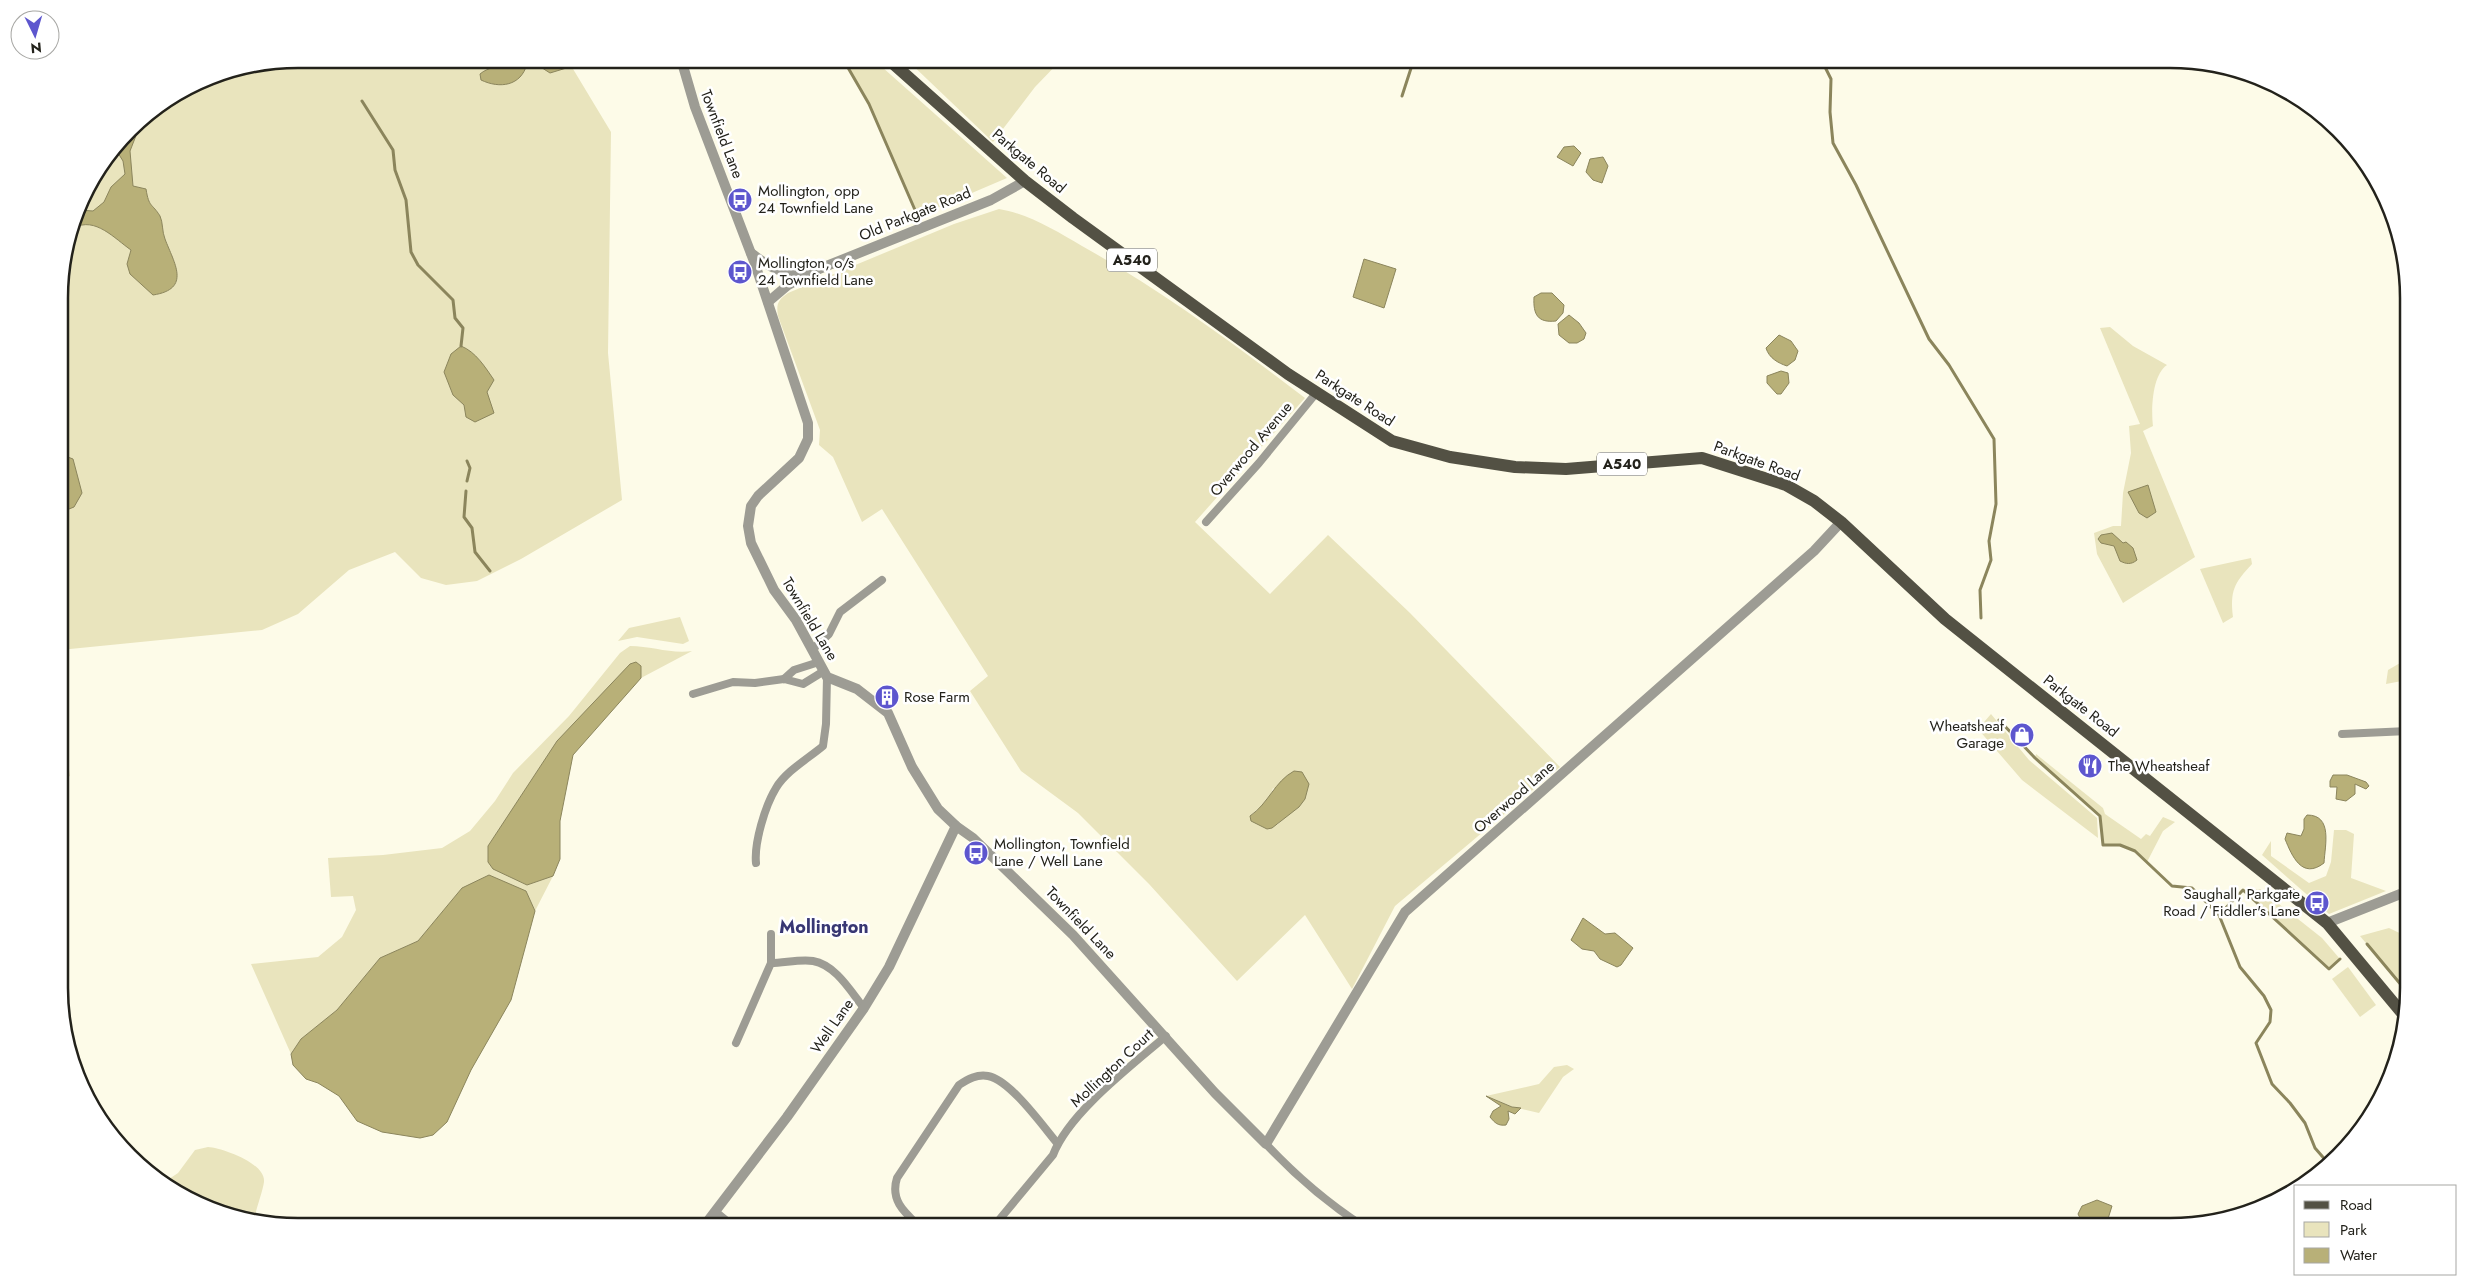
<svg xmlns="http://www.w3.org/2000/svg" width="2467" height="1285" font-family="Jost,sans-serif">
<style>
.green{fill:#e9e4bd;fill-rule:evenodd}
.water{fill:#b8b078;stroke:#8b855c}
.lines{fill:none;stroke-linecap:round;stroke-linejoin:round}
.stream{stroke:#8b855c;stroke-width:3}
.minor{stroke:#9d9c94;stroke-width:8}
.tertiary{stroke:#9d9c94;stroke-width:10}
.primary{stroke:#535144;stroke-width:12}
.labels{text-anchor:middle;stroke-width:5;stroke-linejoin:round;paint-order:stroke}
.shield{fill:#fff;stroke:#65645f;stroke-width:1}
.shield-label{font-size:14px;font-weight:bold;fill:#23221b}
.street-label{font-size:15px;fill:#23221b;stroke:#fff}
.poi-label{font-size:15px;fill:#23221b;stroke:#fff;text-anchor:start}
.quarter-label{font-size:18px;font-weight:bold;fill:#383773;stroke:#fff}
.rim{fill:none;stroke:#23221b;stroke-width:2.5}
</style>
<rect width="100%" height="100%" fill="#fdfbe8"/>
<g class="green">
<polygon points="298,59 567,59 611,132 608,353 622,500 521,559 477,581 446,585 421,578 395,552 349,570 298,614 262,630 60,650 59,282 84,192 140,118 206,77"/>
<polygon points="843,59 873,59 1007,178 918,216 869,104"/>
<polygon points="906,59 1062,59 1035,87 993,142"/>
<path d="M 999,209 C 1029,214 1056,231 1082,246 C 1161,290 1233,343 1305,398 L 1195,522 L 1270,594 L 1328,535 L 1410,613 L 1560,767 L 1395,906 L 1352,989 L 1305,915 L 1237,981 L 1149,884 L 1078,813 L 1021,771 L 970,691 L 988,676 L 882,509 L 862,522 L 833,457 L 819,445 L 820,430 L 778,316 C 776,304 778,300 788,293 L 954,224 ZM 1273,788 L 1299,807 L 1290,812 L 1277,825 L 1250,816 L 1270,798 Z"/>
<path d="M 2110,327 L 2133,346 L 2167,365 C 2152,375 2151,410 2153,426 L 2143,431 L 2195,557 L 2123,603 L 2097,554 L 2094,533 L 2113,526 L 2121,526 L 2123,493 L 2131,453 L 2129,426 L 2140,424 L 2100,328 Z"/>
<path d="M 2251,558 L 2252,564 C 2234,583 2230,591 2233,617 L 2223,623 L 2200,569 Z"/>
<polygon points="680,617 689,641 683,644 637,637 618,641 629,628"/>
<path d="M 630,646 C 651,646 671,654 692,651 L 641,678 L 641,666 L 557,741 L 488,846 L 493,868 L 527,885 L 553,876 L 535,911 L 526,891 L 462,888 L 418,941 L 380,958 L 337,1010 L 301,1039 L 291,1054 L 251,964 L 318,957 L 342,937 L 356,910 L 353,896 L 331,897 L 328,858 L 383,855 L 442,848 L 470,831 L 495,801 L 513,773 L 569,716 L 620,653 Z"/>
<polygon points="2407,659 2407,680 2386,684 2388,670"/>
<polygon points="60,707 70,776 60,780"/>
<polygon points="1991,714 2029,760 2097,818 2098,838 2022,780 1978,729"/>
<path d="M 2036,754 L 2103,808 L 2105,814 L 2141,839 L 2146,834 L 2150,836 L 2163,817 L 2175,822 L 2163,831 L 2147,862 C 2131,847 2124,846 2103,845 L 2100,816 L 2035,758 Z"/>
<polygon points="2334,830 2346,830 2354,834 2351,878 2386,891 2329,914 2262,855 2271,841 2271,856 2309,883 2326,876 2331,862"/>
<polygon points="2260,889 2322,938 2340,959 2329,969 2243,890"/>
<polygon points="2389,928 2408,937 2407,992 2360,936"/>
<polygon points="2348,967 2376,1005 2360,1017 2332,979"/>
<polygon points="1567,1065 1574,1069 1563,1077 1539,1113 1513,1107 1486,1096 1539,1084 1554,1067"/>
<path d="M 208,1147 C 222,1148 266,1163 264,1182 C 263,1190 257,1206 255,1216 L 192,1201 L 163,1183 L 178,1173 L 195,1150 Z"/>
</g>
<g class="water">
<path d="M 507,59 L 567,59 L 573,66 L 550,73 L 536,64 L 527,64 C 521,86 500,89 481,80 L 480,74 C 488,67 500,67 507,59 Z"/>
<path d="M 136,123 L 137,133 L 130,151 L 133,186 L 146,189 C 149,208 152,203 160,216 C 163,222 162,232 165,239 C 174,263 192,289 153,295 L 130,274 L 127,264 L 131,250 C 115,239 95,216 74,228 L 79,210 L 93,211 L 104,202 L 111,187 L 125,174 L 123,161 L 118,153 L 122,141 Z"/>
<polygon points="1574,146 1581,153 1573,166 1557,157 1564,147"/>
<polygon points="1603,157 1608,166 1602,183 1593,180 1586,172 1590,159"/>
<polygon points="1364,259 1396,269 1384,308 1353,297"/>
<path d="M 1541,293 L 1552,293 L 1564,305 L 1563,313 L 1556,321 C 1538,323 1533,315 1534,297 Z"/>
<polygon points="1569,315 1579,323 1586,333 1584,339 1577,343 1569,343 1559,335 1558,324"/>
<path d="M 1779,335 L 1791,341 L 1798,351 L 1795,360 L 1787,366 C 1778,363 1769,358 1766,348 Z"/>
<path d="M 461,346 C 476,352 485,367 494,380 L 487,392 L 494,413 L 475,422 L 466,417 L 464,405 L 453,395 L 444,372 L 451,354 Z"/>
<polygon points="1781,371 1788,373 1789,383 1781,394 1777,394 1767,383 1767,376"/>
<polygon points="60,454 73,459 82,493 74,507 64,511 60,505 60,481 65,480 64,466 60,462"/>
<polygon points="2148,485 2156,512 2147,518 2139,513 2128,492"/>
<path d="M 2112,533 L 2123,543 L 2126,542 L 2133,548 L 2137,560 C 2131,565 2126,564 2120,561 L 2114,546 L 2101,543 L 2098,539 L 2101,535 Z"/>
<polygon points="636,662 641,666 641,678 573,755 560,821 560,859 553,876 527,885 493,869 488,862 488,846 557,741 630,664"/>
<path d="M 1294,771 L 1302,772 L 1309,784 L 1305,799 L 1299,807 L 1272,828 L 1267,829 L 1251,821 L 1250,816 C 1269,803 1274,782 1294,771 Z"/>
<polygon points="2333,775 2347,775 2366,782 2369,786 2366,789 2355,784 2355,794 2346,801 2336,799 2337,787 2330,787 2330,781"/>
<path d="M 2307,815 C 2333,815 2325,845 2324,863 C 2302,880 2292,856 2285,839 L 2287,833 L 2301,836 L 2304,829 L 2304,819 Z"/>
<polygon points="489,875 526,891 535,911 511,1000 471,1070 447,1122 433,1135 420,1138 382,1132 357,1121 339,1096 318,1083 306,1079 293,1065 291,1054 301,1039 337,1010 380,958 418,941 462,888"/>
<polygon points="1583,918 1605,934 1615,933 1633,948 1621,965 1617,967 1600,959 1594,951 1582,949 1571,940"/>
<path d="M 1486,1096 L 1512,1107 L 1521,1108 L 1515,1114 L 1508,1111 L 1509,1119 L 1506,1125 C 1498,1126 1495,1123 1490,1117 L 1493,1111 L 1501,1106 Z"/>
<path d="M 2097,1200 L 2112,1206 L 2106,1225 C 2092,1227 2084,1227 2078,1214 L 2082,1206 Z"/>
</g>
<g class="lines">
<g class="stream">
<polyline points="843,59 869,104 915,210"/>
<polyline points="1821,59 1831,79 1830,112 1833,143 1856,185 1929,339 1949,365 1994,439 1996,504 1989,541 1991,560 1980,590 1981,618"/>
<polyline points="1402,96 1414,59"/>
<polyline points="362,101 393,150 395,170 406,200 411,252 418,265 453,300 455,318 463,328 461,346"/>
<polyline points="467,461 470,468 467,481"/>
<polyline points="466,491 464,517 472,528 475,552 490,571"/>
<polyline points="1999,720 2035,758 2100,816 2103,845 2120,845 2135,851 2172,886 2192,888 2219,915 2240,967 2264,996 2271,1010 2270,1022 2256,1043 2272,1084 2290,1103 2305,1123 2315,1148 2328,1163"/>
<polyline points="2219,915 2243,890 2329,969 2340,959"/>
<polyline points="2367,944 2407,992"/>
</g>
<g class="minor">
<polyline points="1206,522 1259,463 1317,392"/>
<polyline points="813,649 829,634 840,612 882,580"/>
<polyline points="784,679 794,670 819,662"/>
<polyline points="693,694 733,682 755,683 784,679 803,684 824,671"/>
<polyline points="2342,734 2408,731"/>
<path d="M 756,863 C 754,843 765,806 776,788 C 786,771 809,758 823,746 L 826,724 L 827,677"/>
<path d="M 771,934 L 771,963 C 784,963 800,959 813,961 C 836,965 851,992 864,1008"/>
<polyline points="736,1043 771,963"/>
<path d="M 1266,1144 C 1296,1176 1326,1202 1363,1226"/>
<polyline points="716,1212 733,1226"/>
<path d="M 919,1226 C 904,1212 890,1200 897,1178 L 959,1085 C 968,1079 977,1074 988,1076 C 1010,1080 1042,1125 1057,1143"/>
<path d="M 994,1226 L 1053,1155 C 1069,1113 1131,1066 1166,1036"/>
</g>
<g class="tertiary">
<polyline points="681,59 695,107 755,264 808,423 808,439 799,458 758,496 751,506 748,526 751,543 774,590 796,620 827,677 857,689 888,713 912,767 938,809 956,826 973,838 1073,935 1215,1093 1266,1144 1405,912 1814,551 1841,522"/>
<path d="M 751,253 C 770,268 784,276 808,272"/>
<polyline points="768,302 788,285 814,271 991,200 1025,181"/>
<polyline points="2327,923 2408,891"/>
<polyline points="704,1226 787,1117 864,1008 889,967 956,826"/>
</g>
<polyline class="primary" points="888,59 1025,181 1073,218 1288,374 1392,441 1450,457 1515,467 1566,469 1702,458 1786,485 1814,501 1841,522 1945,619 2327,923 2402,1013"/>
</g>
<defs>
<symbol id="bus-disc" viewBox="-11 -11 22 22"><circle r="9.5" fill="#5d56ce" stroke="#fff"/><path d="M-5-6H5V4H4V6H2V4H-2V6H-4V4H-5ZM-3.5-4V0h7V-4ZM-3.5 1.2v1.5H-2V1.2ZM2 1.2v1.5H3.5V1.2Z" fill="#fff"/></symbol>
<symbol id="building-disc" viewBox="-11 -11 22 22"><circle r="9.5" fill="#5d56ce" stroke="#fff"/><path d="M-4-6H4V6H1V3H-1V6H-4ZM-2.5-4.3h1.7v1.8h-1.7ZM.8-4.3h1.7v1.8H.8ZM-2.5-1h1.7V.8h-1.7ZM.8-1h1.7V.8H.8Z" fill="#fff"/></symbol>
<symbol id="shop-disc" viewBox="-11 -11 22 22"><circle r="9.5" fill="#5d56ce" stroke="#fff"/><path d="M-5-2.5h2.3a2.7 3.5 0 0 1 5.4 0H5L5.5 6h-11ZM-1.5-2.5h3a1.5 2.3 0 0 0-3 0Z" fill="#fff"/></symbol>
<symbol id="restaurant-disc" viewBox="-11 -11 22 22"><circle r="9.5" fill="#5d56ce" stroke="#fff"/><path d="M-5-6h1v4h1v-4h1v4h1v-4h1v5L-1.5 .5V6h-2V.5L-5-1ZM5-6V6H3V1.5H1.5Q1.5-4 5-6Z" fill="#fff"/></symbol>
</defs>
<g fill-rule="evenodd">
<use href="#bus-disc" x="726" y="186" width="28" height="28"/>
<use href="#bus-disc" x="726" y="258" width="28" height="28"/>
<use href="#building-disc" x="873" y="683" width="28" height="28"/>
<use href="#shop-disc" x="2008" y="721" width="28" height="28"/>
<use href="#restaurant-disc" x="2076" y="752" width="28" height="28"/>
<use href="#bus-disc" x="962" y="839" width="28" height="28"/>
<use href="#bus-disc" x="2303" y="889" width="28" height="28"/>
</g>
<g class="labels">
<g class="shield">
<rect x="1107" y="248.5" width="50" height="23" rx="4"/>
<rect x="1597" y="452.5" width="50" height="23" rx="4"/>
</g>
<g class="shield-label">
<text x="1132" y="265">A540</text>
<text x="1622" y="469">A540</text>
</g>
<g class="street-label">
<text transform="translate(722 134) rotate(69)" y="5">Townfield Lane</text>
<text transform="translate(1029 161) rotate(40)" y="5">Parkgate Road</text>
<text transform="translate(915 214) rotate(-22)" y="5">Old Parkgate Road</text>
<text transform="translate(1355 398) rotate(33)" y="5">Parkgate Road</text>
<text transform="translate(1251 449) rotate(-50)" y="5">Overwood Avenue</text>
<text transform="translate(1757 461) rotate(20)" y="5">Parkgate Road</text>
<text transform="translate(810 619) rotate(59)" y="5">Townfield Lane</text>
<text transform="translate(2081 706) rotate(38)" y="5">Parkgate Road</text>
<text transform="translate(1514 797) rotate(-41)" y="5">Overwood Lane</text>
<text transform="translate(1081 923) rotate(46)" y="5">Townfield Lane</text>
<text transform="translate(832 1026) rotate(-55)" y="5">Well Lane</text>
<text transform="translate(1112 1068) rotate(-43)" y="5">Mollington Court</text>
</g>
<g class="poi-label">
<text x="758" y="196">Mollington, opp<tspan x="758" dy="17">24 Townfield Lane</tspan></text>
<text x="758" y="268">Mollington, o/s<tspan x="758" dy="17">24 Townfield Lane</tspan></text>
<text x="904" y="702">Rose Farm</text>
<text x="2004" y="731" text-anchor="end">Wheatsheaf<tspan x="2004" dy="17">Garage</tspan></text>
<text x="2108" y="771">The Wheatsheaf</text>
<text x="994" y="849">Mollington, Townfield<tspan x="994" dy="17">Lane / Well Lane</tspan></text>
<text x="2300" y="899" text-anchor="end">Saughall, Parkgate<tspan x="2300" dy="17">Road / Fiddler's Lane</tspan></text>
</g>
<g class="quarter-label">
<text x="824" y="933">Mollington</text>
</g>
</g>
<path d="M0 0H2467V1285H0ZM298 68H2170A230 230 0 0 1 2400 298V988A230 230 0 0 1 2170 1218H298A230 230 0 0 1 68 988V298A230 230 0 0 1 298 68Z" fill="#fff" fill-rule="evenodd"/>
<path class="rim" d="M298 68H2170A230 230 0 0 1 2400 298V988A230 230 0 0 1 2170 1218H298A230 230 0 0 1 68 988V298A230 230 0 0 1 298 68Z"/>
<rect x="2294" y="1185" width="162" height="90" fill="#ffffff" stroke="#a7a7a4"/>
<rect x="2304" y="1201" width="25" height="8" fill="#535144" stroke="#a7a7a4"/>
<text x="2340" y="1210" font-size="15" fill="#23221b">Road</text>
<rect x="2304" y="1222" width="25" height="15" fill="#e9e4bd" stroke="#a7a7a4"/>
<text x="2340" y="1235" font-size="15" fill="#23221b">Park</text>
<rect x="2304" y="1248" width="25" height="15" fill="#b8b078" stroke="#a7a7a4"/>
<text x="2340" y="1260" font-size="15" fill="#23221b">Water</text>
<g transform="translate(35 35) rotate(175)"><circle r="24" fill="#ffffff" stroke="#a7a7a4"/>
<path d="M0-4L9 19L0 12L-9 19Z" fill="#5d56ce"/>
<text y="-8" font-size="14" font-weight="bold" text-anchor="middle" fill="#23221b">N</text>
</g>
</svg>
